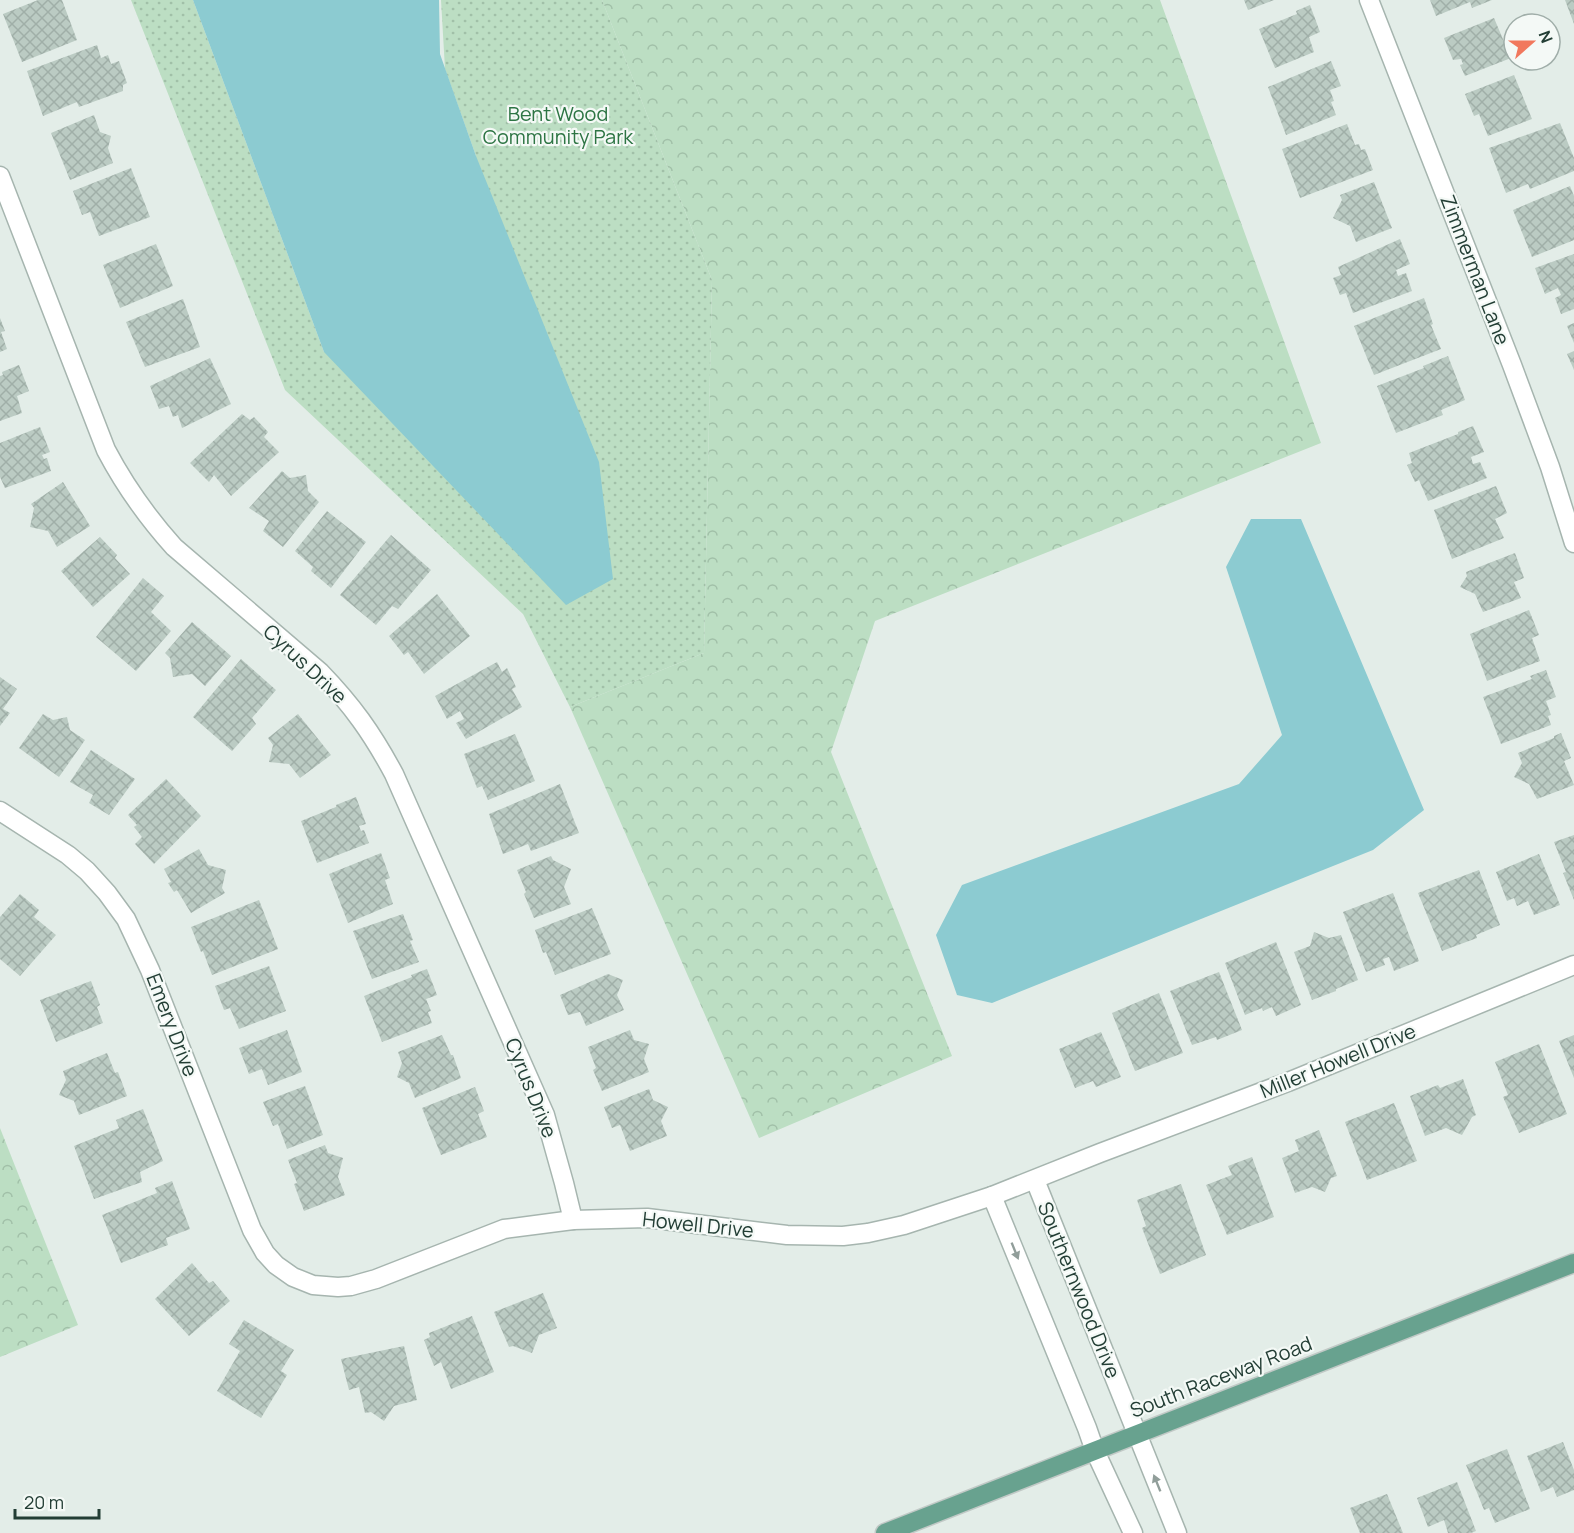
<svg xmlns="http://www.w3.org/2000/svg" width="1574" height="1533" font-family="Manrope,sans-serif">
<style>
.forest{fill:url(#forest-crowns)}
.park{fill:url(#park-dots)}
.water{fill:#8ccbd1}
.building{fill:url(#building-cross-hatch)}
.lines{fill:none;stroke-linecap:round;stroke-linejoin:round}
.minor-casing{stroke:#a6b5af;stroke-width:21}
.major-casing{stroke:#c1c9c6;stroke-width:21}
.minor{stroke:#fff;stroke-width:18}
.major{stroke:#68a28f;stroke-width:18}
.oneway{fill:#919e9a}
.labels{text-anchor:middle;stroke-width:4.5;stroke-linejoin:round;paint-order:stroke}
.park-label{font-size:20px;fill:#2d7544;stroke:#f4f9f6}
.street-label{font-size:20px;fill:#233e35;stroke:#f4f9f6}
</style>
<defs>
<pattern id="forest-crowns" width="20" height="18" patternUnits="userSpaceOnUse" patternTransform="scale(1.5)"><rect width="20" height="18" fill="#bcdec3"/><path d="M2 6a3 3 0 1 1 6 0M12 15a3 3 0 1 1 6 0" fill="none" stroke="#a1c0a8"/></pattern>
<pattern id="park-dots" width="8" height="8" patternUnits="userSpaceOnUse" patternTransform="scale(1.5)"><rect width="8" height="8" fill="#bcdec3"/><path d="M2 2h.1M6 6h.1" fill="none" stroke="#a1c0a8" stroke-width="1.8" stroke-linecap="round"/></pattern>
<pattern id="building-cross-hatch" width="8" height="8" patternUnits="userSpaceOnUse" patternTransform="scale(1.5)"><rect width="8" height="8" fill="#bbcbc3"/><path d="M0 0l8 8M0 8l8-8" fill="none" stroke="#a0afa8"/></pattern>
</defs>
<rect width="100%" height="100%" fill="#e3ede8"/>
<g class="forest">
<polygon points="602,0 1160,0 1321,443 875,621 831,752 952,1056 759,1138 570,707 704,653 712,280"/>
<polygon points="0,1128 78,1325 0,1357"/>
</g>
<polygon class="park" points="131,0 193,0 324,352 476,156 445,69 441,0 602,0 712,280 704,653 570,707 523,614 285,390"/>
<g class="water">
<polygon points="193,0 439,0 440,54 476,156 599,462 613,579 566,605 324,352"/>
<polygon points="1251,519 1301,519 1424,810 1373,850 992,1003 957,995 936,935 962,885 1239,784 1282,735 1226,567"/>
</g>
<g class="building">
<polygon points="38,0 62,0 77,40 22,62 3,14"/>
<polygon points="1244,0 1274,0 1248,10"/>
<polygon points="1430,0 1492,0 1472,8 1470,2 1436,16"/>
<polygon points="1565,0 1574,0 1574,24"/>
<polygon points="1310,5 1320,32 1309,37 1314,52 1275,68 1259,29 1297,14 1296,11"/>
<polygon points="1494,18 1511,58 1465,76 1460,65 1463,64 1461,59 1453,60 1444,38"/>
<polygon points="97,45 101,58 108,55 111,64 119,61 127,83 123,85 123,91 79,107 77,102 43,116 27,71"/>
<polygon points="1331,61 1341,86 1330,90 1334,101 1331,102 1336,115 1286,135 1268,87"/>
<polygon points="1514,75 1532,119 1488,136 1479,114 1474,116 1465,94"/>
<polygon points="94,115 100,132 111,136 108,148 113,163 70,180 51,133"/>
<polygon points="1560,123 1574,158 1574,171 1530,189 1528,184 1506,193 1489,148"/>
<polygon points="1347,124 1355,145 1359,144 1361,150 1365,149 1373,170 1300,198 1282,149"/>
<polygon points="131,168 150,217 99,236 90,212 82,215 73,191"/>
<polygon points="1374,182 1392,228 1356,242 1350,226 1333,218 1342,200 1340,195"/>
<polygon points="1570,186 1574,196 1574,240 1532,257 1513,210"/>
<polygon points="1400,239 1410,264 1396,270 1398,276 1406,273 1412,291 1353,313 1346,293 1340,295 1333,278 1341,275 1338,267"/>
<polygon points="156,244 173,286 120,308 103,265"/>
<polygon points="1574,254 1574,309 1561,314 1555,298 1561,295 1558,288 1545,294 1535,268"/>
<polygon points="1424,298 1433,324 1431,325 1441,349 1374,375 1354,326"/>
<polygon points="183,299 200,347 145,367 126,322"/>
<polygon points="0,318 5,331 1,332 7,349 0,352"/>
<polygon points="1574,323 1574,343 1567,326"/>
<polygon points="1574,351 1574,370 1567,354"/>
<polygon points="1448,356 1465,400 1441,410 1443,415 1396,433 1377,386 1424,368 1423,366"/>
<polygon points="210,358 231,404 182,428 178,415 173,417 169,406 159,409 150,386"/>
<polygon points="19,365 29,391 17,396 22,413 0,421 0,376 3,375 2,372"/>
<polygon points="242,414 250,420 254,417 268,432 264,437 279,452 231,496 214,475 209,482 190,463"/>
<polygon points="1473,426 1484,452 1471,457 1473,464 1480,462 1487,478 1428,501 1419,480 1415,482 1407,465 1412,463 1409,453 1458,434 1458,432"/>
<polygon points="40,427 50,452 42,455 44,459 47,458 51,471 5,488 0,477 0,443"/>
<polygon points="282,471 290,478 306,475 308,491 319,502 283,547 263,531 269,521 249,508"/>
<polygon points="63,482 90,526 57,547 48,531 30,527 34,508 31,504"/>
<polygon points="1496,486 1507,513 1495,519 1504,538 1452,559 1434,510"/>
<polygon points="327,511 366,542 331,588 311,571 313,567 295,551"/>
<polygon points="391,535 431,570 398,609 392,606 376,625 340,595"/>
<polygon points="100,537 117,555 115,558 130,574 93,607 61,571"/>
<polygon points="1515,553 1524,578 1514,582 1521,598 1483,612 1475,594 1460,587 1467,576 1466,572"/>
<polygon points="143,578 164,596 151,612 171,631 136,671 96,637"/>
<polygon points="437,594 470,636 424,674 408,652 404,655 389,636"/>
<polygon points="1529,610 1539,635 1532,638 1540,661 1487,681 1470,634"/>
<polygon points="192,622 231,656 205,686 192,674 173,677 170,658 165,653"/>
<polygon points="241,659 276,690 252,718 256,724 232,751 193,717"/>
<polygon points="497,662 502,672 507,668 516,687 512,689 522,707 466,739 456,723 464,719 460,711 447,719 435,696"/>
<polygon points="1546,670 1556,697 1546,701 1551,715 1548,716 1551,725 1501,744 1483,697 1532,679 1530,676"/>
<polygon points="0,677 17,689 3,709 10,713 0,726"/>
<polygon points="43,714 53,720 67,717 70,730 85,740 59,777 19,748"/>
<polygon points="298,714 331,755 300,778 289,764 269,762 273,745 268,738"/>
<polygon points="1561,733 1571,758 1564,761 1574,785 1537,799 1529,784 1514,777 1522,763 1518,753 1554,738 1554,736"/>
<polygon points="515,734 535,781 488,800 482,786 477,788 464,754"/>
<polygon points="91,750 135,779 109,815 89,803 93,795 70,782"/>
<polygon points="166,779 201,816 154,864 135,844 142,837 134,827 137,825 128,815"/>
<polygon points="560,784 579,833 531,851 528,844 503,854 489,814"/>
<polygon points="356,797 366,824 359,826 361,831 364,830 369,843 317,863 301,821 336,807 336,805"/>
<polygon points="1574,835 1574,900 1563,873 1566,872 1554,842"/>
<polygon points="199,849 208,865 226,870 222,888 225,893 191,913 177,890 174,892 168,883 171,882 164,869"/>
<polygon points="381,853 390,878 385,880 393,904 348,923 329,874"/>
<polygon points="1539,854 1560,905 1534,915 1528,901 1517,906 1514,898 1507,901 1496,872"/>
<polygon points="551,856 553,860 571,869 564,887 571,904 534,918 524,894 526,892 517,870"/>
<polygon points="1479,870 1500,925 1476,935 1477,938 1442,951 1418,893"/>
<polygon points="1393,893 1419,961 1394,971 1389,957 1383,959 1385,965 1366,972 1343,912"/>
<polygon points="20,894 39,910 34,917 56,935 20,976 0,959 0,917"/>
<polygon points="259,900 278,949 212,975 203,951 201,952 191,927"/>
<polygon points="592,908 611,954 555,975 546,952 543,953 535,930"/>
<polygon points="403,914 413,940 410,941 419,962 372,979 353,931"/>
<polygon points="1314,932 1329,938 1341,935 1358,980 1336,989 1336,991 1312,1000 1294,952 1310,946"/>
<polygon points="1276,942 1301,1005 1276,1016 1272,1007 1263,1011 1262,1008 1245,1015 1225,963"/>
<polygon points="269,966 286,1011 239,1029 230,1008 224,1010 215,986"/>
<polygon points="427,969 437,995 426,999 431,1011 428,1012 432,1023 382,1042 364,996 412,977 411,975"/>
<polygon points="1219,972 1242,1030 1217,1040 1216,1037 1192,1045 1170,991"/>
<polygon points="608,974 623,980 617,995 624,1010 586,1026 580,1012 568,1015 560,995"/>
<polygon points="91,981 100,1005 97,1007 103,1023 56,1042 40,1000"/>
<polygon points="1159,993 1183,1053 1135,1071 1112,1013"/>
<polygon points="287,1030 302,1072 268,1085 262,1069 249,1074 239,1048"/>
<polygon points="630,1030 634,1040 649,1044 644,1059 649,1072 602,1091 593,1070 596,1068 588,1047"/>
<polygon points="1101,1032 1121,1077 1096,1087 1093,1081 1075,1088 1059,1049"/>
<polygon points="442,1035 451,1055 453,1055 461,1078 415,1098 409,1083 397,1077 402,1063 398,1052"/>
<polygon points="1574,1035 1574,1078 1559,1041"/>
<polygon points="1539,1044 1567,1114 1519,1133 1503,1097 1508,1095 1495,1062"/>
<polygon points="107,1053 115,1073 118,1072 127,1096 79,1115 74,1101 59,1095 66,1080 63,1071"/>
<polygon points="1463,1079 1476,1115 1472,1117 1462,1135 1446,1128 1425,1136 1410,1096 1438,1085 1440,1088"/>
<polygon points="305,1086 323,1135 287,1149 278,1124 273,1126 263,1102"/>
<polygon points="475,1087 484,1111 478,1114 487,1137 441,1155 422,1108"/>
<polygon points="649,1089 653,1100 668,1107 661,1121 667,1136 630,1151 620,1125 612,1128 604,1107"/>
<polygon points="1394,1103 1417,1161 1367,1180 1345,1122"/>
<polygon points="143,1109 163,1161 140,1172 142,1182 94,1199 74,1146 119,1128 116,1120"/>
<polygon points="1319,1130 1337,1176 1331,1178 1325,1192 1312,1187 1295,1193 1282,1158 1299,1151 1295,1140"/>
<polygon points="325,1145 328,1153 343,1158 338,1177 345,1195 304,1211 294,1184 297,1183 288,1160"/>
<polygon points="1252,1157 1274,1217 1227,1235 1206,1185 1232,1175 1228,1166"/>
<polygon points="172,1181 190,1229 166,1238 168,1245 121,1263 102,1215 157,1193 155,1188"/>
<polygon points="1181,1184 1206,1255 1160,1274 1142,1228 1146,1226 1137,1200"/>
<polygon points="192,1263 209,1283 213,1281 230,1301 189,1336 155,1299"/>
<polygon points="543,1293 557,1328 539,1335 532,1353 513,1346 509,1347 494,1312"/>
<polygon points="472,1316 494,1372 451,1389 441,1362 434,1366 424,1340 430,1337 429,1333"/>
<polygon points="244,1320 294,1350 281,1371 287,1375 261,1418 217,1391 240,1351 229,1344"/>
<polygon points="404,1346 417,1400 394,1406 384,1421 371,1412 365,1413 359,1387 349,1390 341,1359"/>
<polygon points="1563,1442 1574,1470 1574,1490 1557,1497 1553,1487 1541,1492 1527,1456"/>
<polygon points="1507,1449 1530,1509 1495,1523 1489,1508 1484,1510 1466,1465"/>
<polygon points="1457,1482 1476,1531 1471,1533 1448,1533 1444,1520 1428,1527 1417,1498"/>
<polygon points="1387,1494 1403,1533 1360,1533 1350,1508"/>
</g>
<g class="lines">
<defs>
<g id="minor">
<polyline points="1369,0 1512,365 1550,467 1574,543"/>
<path d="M 0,176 L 106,450 C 125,486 147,517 174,547 L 320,672 C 352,705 372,733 394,774 L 545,1115 L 564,1183 L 573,1220"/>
<polyline points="0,811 68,855 87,871 107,893 126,919 150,970 252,1230 265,1253 276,1265 293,1277 313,1285 338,1287 351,1286 376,1279 504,1229 573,1220 647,1218 787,1235 843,1236 868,1233 904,1225 992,1196 1100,1153 1288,1082 1574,965"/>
<polyline points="1035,1180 1177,1533"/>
<polyline points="992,1196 1087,1428 1095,1451 1133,1533"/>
</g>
<polyline id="major" points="885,1533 1574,1263"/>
</defs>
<use href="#minor" class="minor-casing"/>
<use href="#major" class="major-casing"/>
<use href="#minor" class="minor"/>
<use href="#major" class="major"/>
</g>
<defs><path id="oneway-solid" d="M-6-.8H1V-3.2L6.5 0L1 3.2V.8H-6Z" transform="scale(1.5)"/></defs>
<g class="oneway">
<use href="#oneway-solid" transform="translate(1015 1251) rotate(68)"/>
<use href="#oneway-solid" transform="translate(1157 1483) rotate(-112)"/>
</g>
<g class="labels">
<g class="park-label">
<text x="558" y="121">Bent Wood<tspan x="558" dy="23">Community Park</tspan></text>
</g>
<g class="street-label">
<text transform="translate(1475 270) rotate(69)" y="7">Zimmerman Lane</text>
<text transform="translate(305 664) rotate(43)" y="7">Cyrus Drive</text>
<text transform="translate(172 1025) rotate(69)" y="7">Emery Drive</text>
<text transform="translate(1338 1061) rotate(-22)" y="7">Miller Howell Drive</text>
<text transform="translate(531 1088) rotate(68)" y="7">Cyrus Drive</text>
<text transform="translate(698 1225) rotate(6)" y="7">Howell Drive</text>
<text transform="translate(1079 1290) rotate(68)" y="7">Southernwood Drive</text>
<text transform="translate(1221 1377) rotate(-21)" y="7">South Raceway Road</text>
</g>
</g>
<g transform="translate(1532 42) rotate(69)"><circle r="28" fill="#f4f9f6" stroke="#a0aea9" stroke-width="1.5"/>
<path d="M0-4.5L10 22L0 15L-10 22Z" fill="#f1785d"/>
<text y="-9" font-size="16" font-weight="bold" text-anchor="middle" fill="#233e35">N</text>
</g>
<path d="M15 1509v9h84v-9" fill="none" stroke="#233e35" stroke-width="3"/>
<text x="24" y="1509" font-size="18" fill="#233e35" stroke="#f4f9f6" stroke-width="4.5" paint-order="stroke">20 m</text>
</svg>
